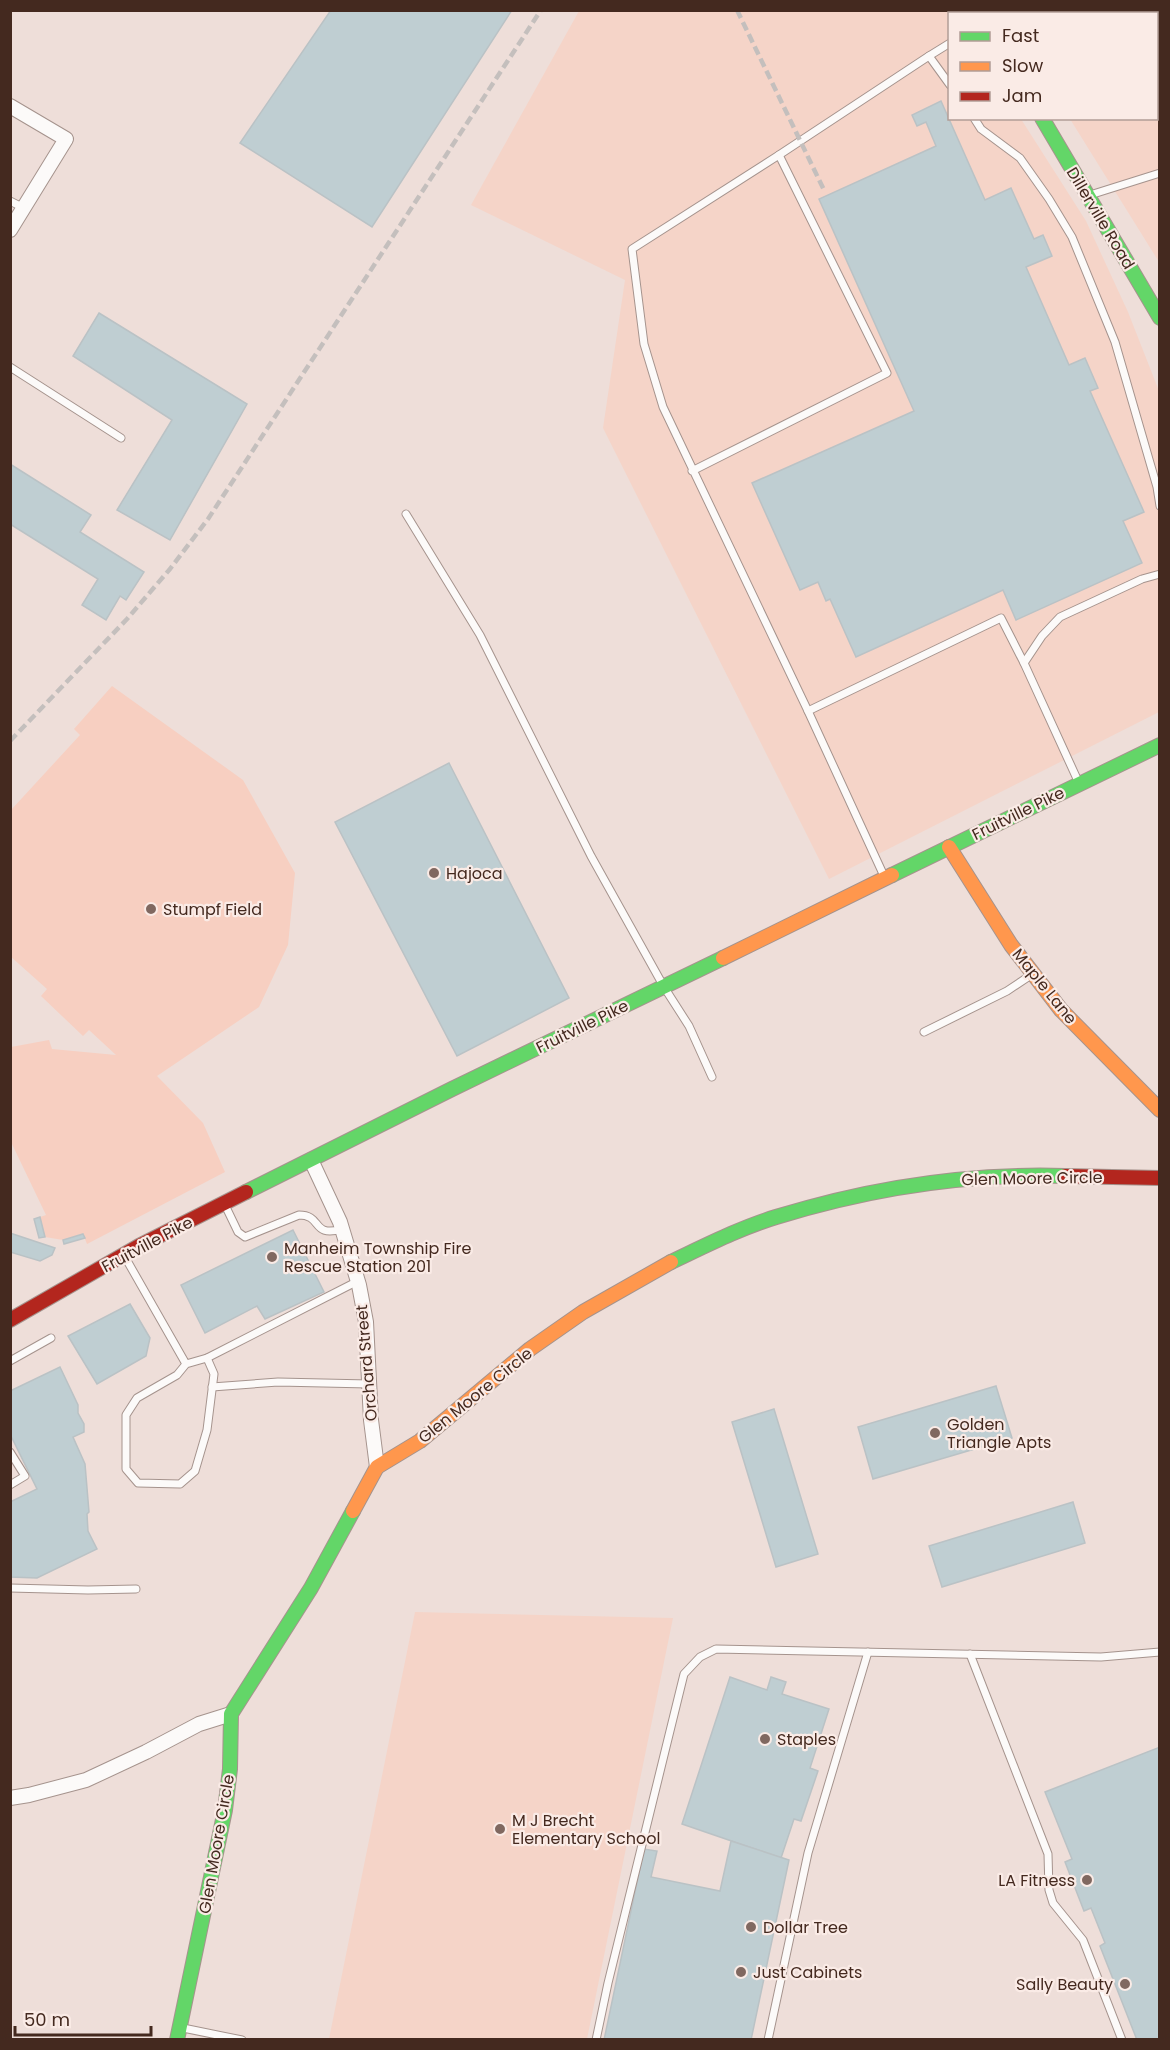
<svg xmlns="http://www.w3.org/2000/svg" width="1170" height="2050" font-family="Poppins,sans-serif">
<style>
.built{fill:#f5d4c8}
.green{fill:#f7cfc1}
.building{fill:#bfced2;stroke:#bac2c5;stroke-width:1.5}
.lines{fill:none;stroke-linecap:round;stroke-linejoin:round}
.lane-casing{stroke:#a5938d;stroke-width:9}
.street-casing{stroke:#a5938d;stroke-width:16}
.fast-casing{stroke:#a5938d;stroke-width:16}
.slow-casing{stroke:#a5938d;stroke-width:16}
.jam-casing{stroke:#a5938d;stroke-width:16}
.lane{stroke:#fcfaf9;stroke-width:7}
.street{stroke:#fcfaf9;stroke-width:14}
.fast{stroke:#63d668;stroke-width:14}
.slow{stroke:#ff974d;stroke-width:14}
.jam{stroke:#b3261e;stroke-width:14}
.rail{stroke:#c4bfbd;stroke-width:4.5;stroke-dasharray:9 4.5;stroke-linecap:butt}
.poi-dot{fill:#806860;stroke:#faebe6;stroke-width:2}
.labels{text-anchor:middle;stroke-width:4.5;stroke-linejoin:round;paint-order:stroke}
.street-label{font-size:16px;fill:#44291f;stroke:#faebe6}
.poi-label{font-size:16px;fill:#44291f;stroke:#faebe6;text-anchor:start}
</style>
<rect width="100%" height="100%" fill="#eeded9"/>
<g class="built">
<polygon points="1019,10 1159,11 1159,262 1070,119 1156,118 1156,14 1013,14"/>
<polygon points="579,11 952,11 954,13 950,14 950,118 1021,119 1086,221 1128,312 1159,391 1159,712 829,879 603,428 625,280 471,205"/>
<polygon points="415,1612 673,1618 587,2039 329,2039"/>
</g>
<polygon class="green" points="112,686 243,780 295,873 288,945 259,1007 157,1076 203,1123 225,1172 87,1244 83,1234 63,1240 45,1237 40,1217 46,1215 11,1142 11,1047 49,1040 52,1049 116,1055 89,1030 83,1036 41,996 47,989 10,956 11,810 80,735 74,729"/>
<g class="building">
<polygon points="331,10 512,10 372,227 240,143"/>
<polygon points="941,101 985,200 1011,188 1034,239 1043,235 1052,256 1026,267 1069,365 1085,358 1098,388 1090,391 1144,512 1123,521 1142,563 1016,620 1003,590 856,657 830,599 826,601 818,582 800,590 752,483 914,411 819,199 936,146 926,122 917,126 912,115"/>
<polygon points="99,313 247,404 170,540 117,510 172,420 73,356"/>
<polygon points="10,464 91,515 80,532 144,572 126,600 120,596 106,620 82,605 98,579 10,524"/>
<polygon points="449,763 569,998 457,1056 335,822"/>
<polygon points="40,1217 45,1237 39,1238 34,1219"/>
<polygon points="293,1230 324,1292 265,1319 257,1306 205,1333 181,1285"/>
<polygon points="10,1233 55,1248 52,1255 40,1261 10,1252"/>
<polygon points="83,1234 85,1238 64,1244 63,1240"/>
<polygon points="130,1304 150,1338 146,1356 97,1384 68,1336"/>
<polygon points="60,1367 78,1405 78,1413 84,1424 84,1432 73,1437 85,1464 89,1512 87,1514 88,1531 97,1549 37,1578 10,1577 10,1502 37,1489 10,1434 10,1391"/>
<polygon points="996,1386 1012,1438 873,1479 858,1427"/>
<polygon points="774,1409 818,1554 776,1567 732,1422"/>
<polygon points="1073,1502 1085,1543 942,1587 929,1546"/>
<polygon points="730,1677 767,1690 771,1677 786,1682 782,1694 829,1709 810,1768 818,1771 801,1821 794,1819 781,1858 682,1824"/>
<polygon points="1160,1747 1160,2040 1137,2040 1100,1946 1105,1943 1091,1908 1084,1911 1065,1862 1072,1859 1045,1792"/>
<polygon points="731,1841 789,1860 751,2040 604,2040 644,1849 657,1851 651,1877 720,1891"/>
</g>
<g class="lines">
<defs>
<g id="lane">
<polyline points="950,43 929,56 950,85"/>
<polyline points="974,118 981,129 1020,158 1049,199 1072,237 1115,342 1157,487 1160,506"/>
<polyline points="779,155 929,56"/>
<polyline points="1090,195 1160,173"/>
<polyline points="10,201 24,208"/>
<polyline points="10,367 121,438"/>
<polyline points="692,471 887,373 779,155 632,249 644,344 663,407 808,711"/>
<polyline points="406,514 480,635 591,856 664,987 689,1026 712,1077"/>
<polyline points="1078,781 1024,663 1042,636 1060,617 1142,579 1160,574"/>
<polyline points="884,876 808,711 1001,618 1024,663"/>
<polyline points="924,1032 1007,991 1031,975"/>
<path d="M 225,1205 L 238,1232 L 245,1237 L 299,1215 C 323,1215 311,1238 342,1229"/>
<polyline points="125,1257 186,1364 177,1375 137,1398 126,1415 126,1469 138,1483 180,1484 195,1471 207,1430 214,1374 207,1358 186,1364"/>
<polyline points="207,1358 358,1281"/>
<polyline points="10,1361 51,1338"/>
<polyline points="212,1387 278,1382 369,1384"/>
<polyline points="10,1452 25,1476 10,1485"/>
<polyline points="10,1588 88,1590 136,1589"/>
<polyline points="970,1654 1048,1854 1049,1890 1053,1903 1083,1940 1122,2040"/>
<polyline points="183,2028 242,2040"/>
<polyline points="596,2040 608,1983 684,1674 700,1657 716,1649 1101,1657 1160,1652"/>
<polyline points="768,2040 808,1853 868,1652"/>
</g>
<g id="street">
<polyline points="994,14 999,10"/>
<polyline points="10,106 66,139 10,230"/>
<polyline points="311,1160 340,1222 359,1285 366,1322 371,1420 377,1467"/>
<polyline points="10,1798 29,1795 86,1780 146,1752 199,1724 231,1714"/>
</g>
<g id="fast">
<polyline points="1042,118 1160,318"/>
<polyline points="892,875 1160,745"/>
<polyline points="246,1192 452,1089 723,958"/>
<path d="M 671,1262 C 705,1246 740,1228 776,1217 C 870,1188 967,1173 1065,1176"/>
<polyline points="177,2040 225,1810 230,1769 231,1714 311,1588 353,1511"/>
</g>
<g id="slow">
<polyline points="978,10 980,14"/>
<polyline points="949,847 1011,945 1061,1010 1160,1110"/>
<polyline points="723,958 892,875"/>
<polyline points="353,1511 377,1467 420,1441 530,1349 583,1312 671,1262"/>
</g>
<g id="jam">
<polyline points="1065,1176 1160,1178"/>
<polyline points="10,1320 139,1246 246,1192"/>
</g>
</defs>
<use href="#lane" class="lane-casing"/>
<use href="#street" class="street-casing"/>
<use href="#fast" class="fast-casing"/>
<use href="#slow" class="slow-casing"/>
<use href="#jam" class="jam-casing"/>
<use href="#lane" class="lane"/>
<use href="#street" class="street"/>
<use href="#fast" class="fast"/>
<use href="#slow" class="slow"/>
<use href="#jam" class="jam"/>
<g class="rail">
<polyline points="737,10 824,190"/>
<polyline points="10,741 127,619 170,569 208,519 541,10"/>
</g>
</g>
<g class="poi-dot">
<circle cx="434" cy="873" r="6"/>
<circle cx="151" cy="909" r="6"/>
<circle cx="272" cy="1257" r="6"/>
<circle cx="935" cy="1433" r="6"/>
<circle cx="765" cy="1739" r="6"/>
<circle cx="500" cy="1829" r="6"/>
<circle cx="1087" cy="1880" r="6"/>
<circle cx="751" cy="1927" r="6"/>
<circle cx="741" cy="1972" r="6"/>
<circle cx="1125" cy="1984" r="6"/>
</g>
<g class="labels">
<g class="street-label">
<text transform="translate(1101 218) rotate(59)" y="6">Dillerville Road</text>
<text transform="translate(1018 813) rotate(-26)" y="6">Fruitville Pike</text>
<text transform="translate(1045 986) rotate(51)" y="6">Maple Lane</text>
<text transform="translate(582 1026) rotate(-26)" y="6">Fruitville Pike</text>
<text transform="translate(1032 1178) rotate(-1)" y="6">Glen Moore Circle</text>
<text transform="translate(147 1244) rotate(-28)" y="6">Fruitville Pike</text>
<text transform="translate(366 1363) rotate(-95)" y="6">Orchard Street</text>
<text transform="translate(475 1395) rotate(-39)" y="6">Glen Moore Circle</text>
<text transform="translate(216 1844) rotate(-80)" y="6">Glen Moore Circle</text>
</g>
<g class="poi-label">
<text x="446" y="879">Hajoca</text>
<text x="163" y="915">Stumpf Field</text>
<text x="284" y="1254">Manheim Township Fire<tspan x="284" dy="18">Rescue Station 201</tspan></text>
<text x="947" y="1430">Golden<tspan x="947" dy="18">Triangle Apts</tspan></text>
<text x="777" y="1745">Staples</text>
<text x="512" y="1826">M J Brecht<tspan x="512" dy="18">Elementary School</tspan></text>
<text x="1075" y="1886" text-anchor="end">LA Fitness</text>
<text x="763" y="1933">Dollar Tree</text>
<text x="753" y="1978">Just Cabinets</text>
<text x="1113" y="1990" text-anchor="end">Sally Beauty</text>
</g>
</g>
<rect width="1170" height="2050" fill="none" stroke="#44291f" stroke-width="24"/>
<rect x="948" y="12" width="210" height="108" fill="#faebe6" stroke="#b19d96" stroke-width="1.5"/>
<rect x="960" y="32" width="30" height="9" fill="#63d668" stroke="#b19d96" stroke-width="1.5"/>
<text x="1002" y="42" font-size="18" fill="#44291f">Fast</text>
<rect x="960" y="62" width="30" height="9" fill="#ff974d" stroke="#b19d96" stroke-width="1.5"/>
<text x="1002" y="72" font-size="18" fill="#44291f">Slow</text>
<rect x="960" y="92" width="30" height="9" fill="#b3261e" stroke="#b19d96" stroke-width="1.5"/>
<text x="1002" y="102" font-size="18" fill="#44291f">Jam</text>
<path d="M15 2026v9h136v-9" fill="none" stroke="#44291f" stroke-width="3"/>
<text x="24" y="2026" font-size="18" fill="#44291f" stroke="#faebe6" stroke-width="4.5" paint-order="stroke">50 m</text>
</svg>
